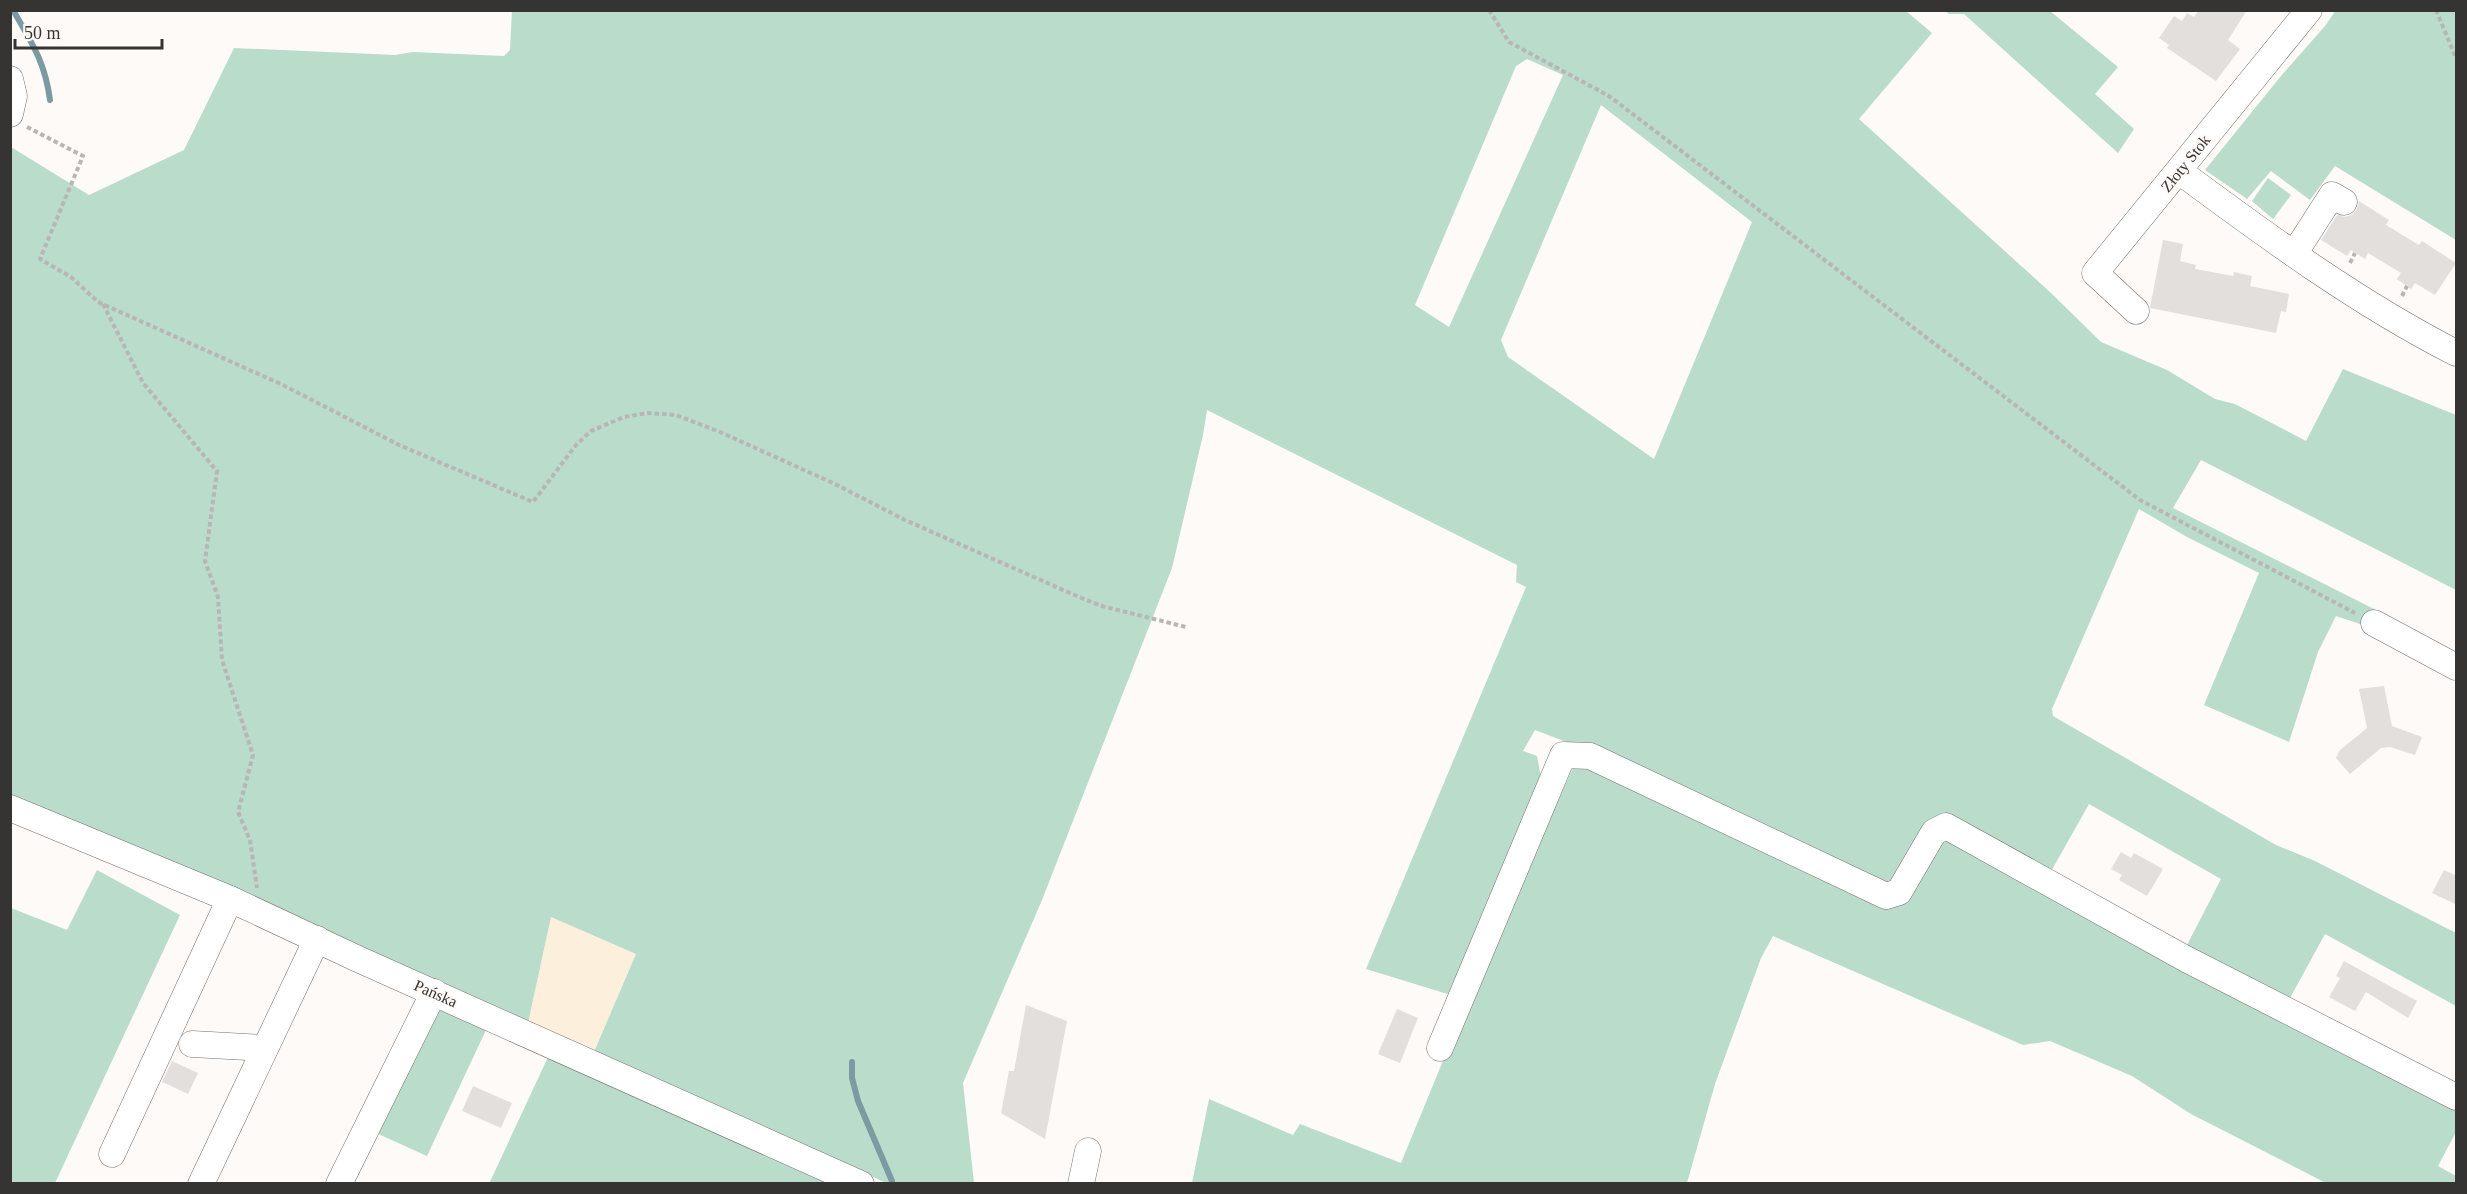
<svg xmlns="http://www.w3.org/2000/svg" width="2467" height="1194" font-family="Georgia,serif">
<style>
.industrial{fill:#fcefdb}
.green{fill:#b9dccb;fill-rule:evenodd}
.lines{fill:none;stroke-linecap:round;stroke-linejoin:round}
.stream{stroke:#7c9aa1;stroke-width:6}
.building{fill:#e2dfdc}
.minor-casing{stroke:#74716e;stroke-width:27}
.path{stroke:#b8b5b3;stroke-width:4;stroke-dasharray:4.5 3;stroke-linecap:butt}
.minor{stroke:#fff;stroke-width:26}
.labels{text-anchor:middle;stroke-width:4.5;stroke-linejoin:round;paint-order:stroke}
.street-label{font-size:16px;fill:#353433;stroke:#fefaf7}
</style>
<rect width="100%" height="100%" fill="#fefaf7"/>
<polygon class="industrial" points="551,917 636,954 594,1052 528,1023"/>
<g class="green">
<path d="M 512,10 L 1906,11 L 1932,33 L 1859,119 L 2051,293 L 2101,342 L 2167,370 L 2215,399 L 2235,404 L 2306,441 L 2343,369 L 2456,415 L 2456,590 L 2201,460 L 2173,508 L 2378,611 L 2372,628 L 2336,616 L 2318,652 L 2289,742 L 2204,705 L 2259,573 L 2187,537 L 2139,509 L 2052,709 L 2053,716 L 2276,845 L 2315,861 L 2456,933 L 2456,1006 L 2325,934 L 2290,998 L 2184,951 L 2221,879 L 2089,804 L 2049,875 L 2104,928 L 2135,946 L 2145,941 L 2456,1101 L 2456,1132 L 2438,1166 L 2456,1176 L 2456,1183 L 2326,1183 L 2191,1114 L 2132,1076 L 2050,1041 L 2023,1045 L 1773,936 L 1761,958 L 1715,1084 L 1687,1183 L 1192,1183 L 1209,1099 L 1293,1135 L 1300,1124 L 1401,1163 L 1472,990 L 1582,748 L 1535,730 L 1523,751 L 1537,756 L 1542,783 L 1454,996 L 1366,969 L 1526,587 L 1516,582 L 1517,565 L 1207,410 L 1203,435 L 1172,568 L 1042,900 L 963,1083 L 974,1183 L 886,1183 L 810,1147 L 594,1052 L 636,954 L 551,917 L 528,1023 L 11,799 L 11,147 L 89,195 L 184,150 L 234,48 L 395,55 L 413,52 L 504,56 L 510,50 ZM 1527,59 L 1563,75 L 1449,327 L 1415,305 L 1516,66 ZM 1601,105 L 1752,222 L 1654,459 L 1508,357 L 1501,340 Z"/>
<polygon points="2336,10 2456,11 2456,240 2335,166 2310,200 2271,171 2247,199 2205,170 2281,76 2325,26"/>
<polygon points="1945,11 2050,11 2118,67 2095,94 2134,129 2118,153 1964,14 1949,14"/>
<polygon points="2268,178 2291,195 2273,219 2252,201"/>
<polygon points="97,870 180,915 55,1183 11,1183 11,908 67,930"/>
<polygon points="440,1010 486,1030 427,1156 376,1133"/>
<polygon points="548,1057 834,1184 489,1184"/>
</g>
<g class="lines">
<g class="stream">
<path d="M 13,10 C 32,43 45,62 50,100"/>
<polyline points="852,1062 852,1078 858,1101 892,1181"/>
</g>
</g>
<g class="building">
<polygon points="2199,10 2247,10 2228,40 2240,49 2216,81 2167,48 2169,45 2159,38 2174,16 2182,21 2187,13 2194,17"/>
<polygon points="2359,201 2389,220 2386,225 2419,245 2422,241 2456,263 2435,295 2415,283 2411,289 2397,279 2401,273 2368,253 2365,259 2351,250 2347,256 2321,240 2337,215 2345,217 2352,215 2357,209"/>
<polygon points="2163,240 2183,244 2180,261 2196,265 2195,269 2233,276 2234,272 2252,276 2250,286 2289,294 2286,312 2281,311 2276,333 2150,308"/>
<polygon points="2384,686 2392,726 2422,737 2415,755 2390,747 2381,748 2350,774 2336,758 2339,751 2367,728 2359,689"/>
<polygon points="2121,852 2131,858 2134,853 2163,869 2147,896 2119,880 2122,875 2111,869"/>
<polygon points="2444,870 2457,876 2457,905 2432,893"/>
<polygon points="2344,961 2417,1001 2408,1018 2366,992 2355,1011 2329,997 2340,978 2336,976"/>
<polygon points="1026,1005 1067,1021 1045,1139 1001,1113 1009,1071 1014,1071"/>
<polygon points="1397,1009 1418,1018 1400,1063 1378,1054"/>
<polygon points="172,1061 198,1073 188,1094 162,1082"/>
<polygon points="473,1086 512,1103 501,1128 462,1111"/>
</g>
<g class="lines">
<defs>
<g id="minor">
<polyline points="10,79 14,96 10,114"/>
<path d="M 2179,171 C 2268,237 2358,303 2456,353"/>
<polyline points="2294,254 2332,195 2344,202"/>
<polyline points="2136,311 2095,273 2309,10"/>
<polyline points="2374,623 2456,667"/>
<polyline points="10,808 230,899 358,959 861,1184"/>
<polyline points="192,1044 265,1048"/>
<polyline points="1440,1048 1563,755 1590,756 1886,896 1899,892 1934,832 1946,826 2186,959 2456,1097"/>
<polyline points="112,1154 230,899"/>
<polyline points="201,1184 317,939"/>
<polyline points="339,1184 434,992"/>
<polyline points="1081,1184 1088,1151"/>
</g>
</defs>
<use href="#minor" class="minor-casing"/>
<g class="path">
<polyline points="1489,10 1509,42 1609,96 2140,500 2355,613"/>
<polyline points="2436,10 2456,58"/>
<polyline points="27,127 83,156 40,259 71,277 98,302 283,385 399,445 533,502 576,445 591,431 624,417 648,413 676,415 720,432 835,484 905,520 1079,597 1102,606 1186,627"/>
<polyline points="2350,263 2355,253"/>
<polyline points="2402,296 2407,286"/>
<polyline points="103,304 143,383 217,471 205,561 218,597 222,660 253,755 238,812 250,840 257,888"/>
</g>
<use href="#minor" class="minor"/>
</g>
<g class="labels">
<g class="street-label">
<text transform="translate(2185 163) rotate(-51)" y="6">Złoty Stok</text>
<text transform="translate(436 993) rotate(24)" y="6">Pańska</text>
</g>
</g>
<rect width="2467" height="1194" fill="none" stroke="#353433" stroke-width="24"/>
<path d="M15 39v9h147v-9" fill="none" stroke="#353433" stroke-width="3"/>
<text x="24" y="39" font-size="18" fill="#353433" stroke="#fefaf7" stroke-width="4.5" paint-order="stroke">50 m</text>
</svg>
